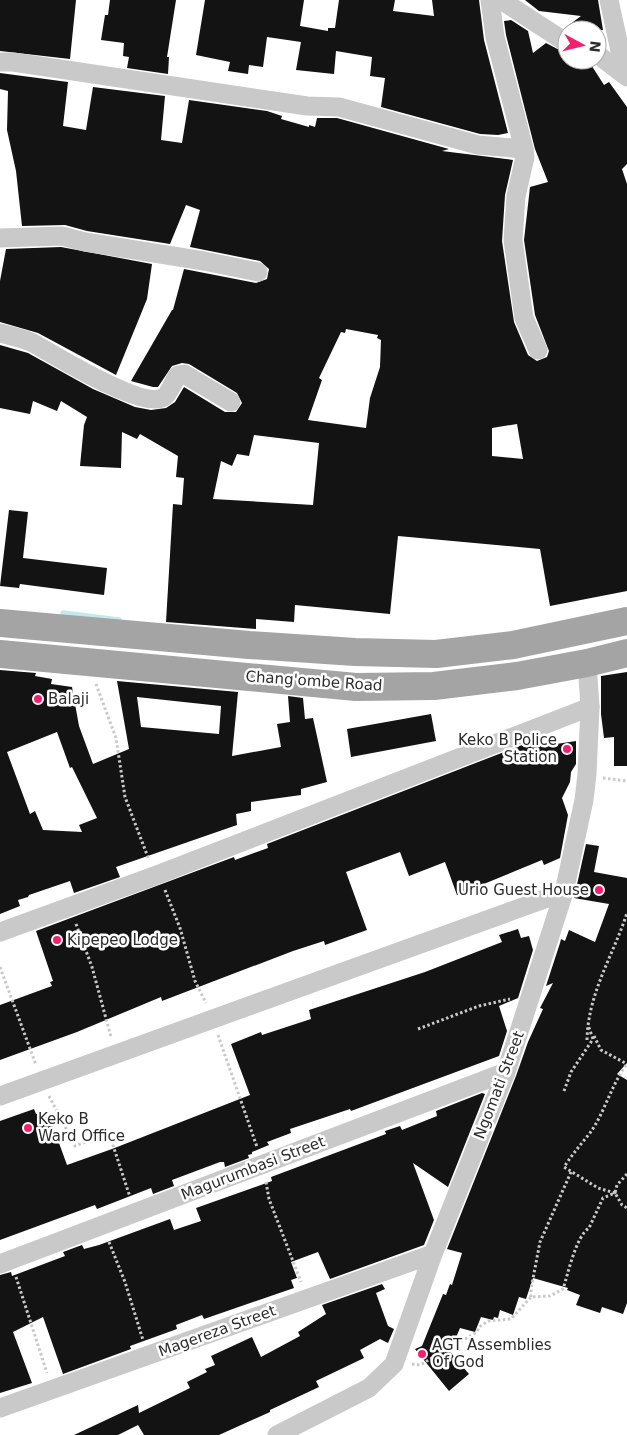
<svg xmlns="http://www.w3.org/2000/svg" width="627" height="1435" font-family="'DejaVu Sans',sans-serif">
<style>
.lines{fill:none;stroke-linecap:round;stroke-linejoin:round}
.stream{stroke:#c2eaed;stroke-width:5.5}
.building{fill:#131313;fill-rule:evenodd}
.path{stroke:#c9c9c9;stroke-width:3;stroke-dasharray:2.5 2.5;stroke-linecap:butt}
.minor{stroke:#c9c9c9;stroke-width:19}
.primary{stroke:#a4a4a4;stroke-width:28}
.poi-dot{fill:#f21f6f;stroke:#fff;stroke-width:2}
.labels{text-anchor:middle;stroke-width:5;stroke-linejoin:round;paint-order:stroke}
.street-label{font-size:15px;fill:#2c2c2c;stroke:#fff}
.poi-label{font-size:15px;fill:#2c2c2c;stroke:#fff;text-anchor:start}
</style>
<rect width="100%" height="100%" fill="#fff"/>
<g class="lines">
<polyline class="stream" points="63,613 119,620"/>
</g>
<g class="building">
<polygon points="0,0 76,0 70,59 0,51"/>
<polygon points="110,0 176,0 167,57 169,57 168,74 127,68 129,57 123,56 124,43 101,40 105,15 108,15"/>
<polygon points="205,0 304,0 300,26 328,31 328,28 335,28 339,0 395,0 393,11 434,16 432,0 479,0 484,40 508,133 498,135 480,134 381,107 385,78 370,76 372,57 336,51 334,74 296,70 301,42 267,37 263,67 249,65 248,74 228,71 230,62 196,55"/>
<polygon points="525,0 598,0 603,30 568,30 565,28 581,16 539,11"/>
<path d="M 511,20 L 528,31 L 533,53 L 546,43 L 567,54 L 567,60 L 588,60 L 604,85 L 609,82 L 627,107 L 627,164 L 622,169 L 627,184 L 627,591 L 550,606 L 540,549 L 398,536 L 390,614 L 295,605 L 294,622 L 256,619 L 256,629 L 166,622 L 173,504 L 182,505 L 184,478 L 176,477 L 178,456 L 140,434 L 137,439 L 122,432 L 121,468 L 80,466 L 84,425 L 87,417 L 61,401 L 57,411 L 33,401 L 30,414 L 0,408 L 0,345 L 28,353 L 93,389 L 135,407 L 151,410 L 166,408 L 175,402 L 184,387 L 225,412 L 236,412 L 242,403 L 237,393 L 189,364 L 182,363 L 172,366 L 158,387 L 153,387 L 131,381 L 172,310 L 173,310 L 184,269 L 256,283 L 267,279 L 269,269 L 260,261 L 190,247 L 200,210 L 186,205 L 170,244 L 87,231 L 65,225 L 22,226 L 16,171 L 7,130 L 8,91 L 0,89 L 0,73 L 68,82 L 63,126 L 86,130 L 93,87 L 165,96 L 161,140 L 182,143 L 189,100 L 267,111 L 282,116 L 281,119 L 309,127 L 309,125 L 315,127 L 317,118 L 337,118 L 449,149 L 442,151 L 513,160 L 505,195 L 502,241 L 514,322 L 528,355 L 537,361 L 547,357 L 549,351 L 535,315 L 524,240 L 530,187 L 548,182 L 535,149 L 506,35 L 504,21 ZM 346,329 L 378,335 L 377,338 L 381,340 L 380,367 L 370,398 L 366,428 L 308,420 L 322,380 L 319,378 L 341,332 L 345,333 ZM 517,424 L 523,459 L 492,456 L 492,428 ZM 254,435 L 319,443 L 313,505 L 213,499 L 221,461 L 232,466 L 237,454 L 249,456 Z"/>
<polygon points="61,247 152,264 147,299 116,375 38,333 0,322 0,281 6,249"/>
<polygon points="9,510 28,512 23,558 107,568 104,595 20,584 19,588 0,586"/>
<path d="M 0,670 L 36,673 L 35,676 L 52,679 L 51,684 L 72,687 L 79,726 L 93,764 L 129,749 L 117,681 L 238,692 L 232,756 L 281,747 L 277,724 L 290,722 L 288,696 L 303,698 L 305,719 L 313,718 L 327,782 L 301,789 L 301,795 L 251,802 L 251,811 L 236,814 L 237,825 L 116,867 L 120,877 L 74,893 L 70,881 L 29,895 L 28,897 L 18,900 L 20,906 L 0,914 ZM 137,697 L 221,706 L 219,734 L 141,727 ZM 57,732 L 70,768 L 72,767 L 97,818 L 79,825 L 82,832 L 43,830 L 35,811 L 30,814 L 7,752 Z"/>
<polygon points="627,672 627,766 614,766 614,737 604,738 601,714 601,676"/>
<polygon points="431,714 436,741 351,757 347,729"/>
<polygon points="540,738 543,746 576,741 576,764 571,772 570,782 562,798 568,815 560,858 544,865 542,860 457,895 445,862 409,876 400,852 346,872 367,930 325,945 324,941 293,951 162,1001 161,997 77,1032 0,1060 0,1005 52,986 50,982 53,981 36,931 234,857 235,860 268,848 267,844"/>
<polygon points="586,844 599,846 594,872 627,878 627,1063 617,1074 627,1080 627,1303 623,1314 602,1307 600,1313 576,1305 580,1295 567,1290 568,1288 533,1278 526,1299 519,1297 513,1315 500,1310 498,1318 494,1317 493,1320 481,1317 475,1332 460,1328 450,1352 469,1374 449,1391 415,1349 422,1346 443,1294 446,1295 450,1284 452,1285 462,1253 447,1249 516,1076 528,1042 543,1009 540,1008 553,983 546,986 560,943 561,939 565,941 569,930 595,942 609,904 574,898"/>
<polygon points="518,929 521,938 529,936 533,950 518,998 499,1006 507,1031 499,1056 351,1111 350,1109 290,1129 291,1133 267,1142 269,1145 252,1152 252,1154 248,1155 249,1158 225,1167 224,1162 220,1162 172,1180 174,1186 153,1194 151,1188 97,1209 95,1205 0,1240 0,1121 34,1109 36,1114 47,1110 67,1165 112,1149 250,1095 231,1044 261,1032 262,1035 311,1019 309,1010 425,972 502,942 499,935"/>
<polygon points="482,1093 485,1094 448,1187 413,1163 434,1220 424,1245 330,1279 318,1252 291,1262 297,1278 291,1280 294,1288 204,1319 202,1315 176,1325 177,1329 130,1346 131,1349 63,1374 43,1317 13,1332 32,1383 0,1393 0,1275 11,1272 12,1276 65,1256 63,1252 82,1245 84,1249 99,1245 170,1219 174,1230 201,1221 196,1208 272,1181 271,1177 386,1134 385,1131 400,1126 402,1130 437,1116 436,1111"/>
<polygon points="382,1284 385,1289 376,1293 388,1326 394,1329 388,1343 380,1339 360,1350 364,1358 316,1381 319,1387 270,1410 270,1412 219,1435 144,1435 138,1425 118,1435 74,1435 138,1405 139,1413 190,1388 187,1382 207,1372 205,1369 215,1365 211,1356 252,1337 261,1357 300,1336 298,1332 326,1314 322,1305"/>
</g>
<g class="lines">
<g class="path">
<polyline points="96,684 116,738 125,797 149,860"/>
<polyline points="603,778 627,781"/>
<polyline points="165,890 180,928 195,981 206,1003"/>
<polyline points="76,924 92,967 111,1037"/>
<polyline points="0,967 36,1065"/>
<polyline points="418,1029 479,1006 510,999"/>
<polyline points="218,1035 257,1147"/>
<polyline points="594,1036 601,1050 627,1064"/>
<path d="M 587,1040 C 588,993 613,956 627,913"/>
<polyline points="564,1091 571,1072 593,1039 588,1025"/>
<polyline points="49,1096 75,1146 109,1133 130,1197"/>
<polyline points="627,1174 617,1185 615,1193 622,1205 627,1208"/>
<polyline points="266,1182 269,1199 301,1282"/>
<polyline points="109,1242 125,1282 143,1340"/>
<polyline points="16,1277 47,1373"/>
<polyline points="531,1297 531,1289 540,1242 571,1172"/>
<path d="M 412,1364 L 420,1365 L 446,1350 L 477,1332 L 479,1327 L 488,1321 L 511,1319 L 531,1297 L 550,1296 L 563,1289 C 568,1274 576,1236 589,1228 L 603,1198 L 615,1193 L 598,1188 L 564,1167 C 572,1155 581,1144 590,1133 C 605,1112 611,1085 627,1064"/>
</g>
<g class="minor">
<polyline points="490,0 495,37 524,149 525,157 516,196 513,240 524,318 538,350"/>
<polyline points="501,0 567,43"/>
<polyline points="609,0 625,74"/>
<polyline points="597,54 627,77"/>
<polyline points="0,62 13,62 307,106 339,107 478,145 524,149"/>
<polyline points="0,238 62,236 85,242 204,261 258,272"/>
<path d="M 0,333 C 11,336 23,338 33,343 C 54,355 143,410 164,397 C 169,394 174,380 178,375 L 184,374 L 231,402"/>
<polyline points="0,932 157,875 590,707"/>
<polyline points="0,1096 564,892"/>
<polyline points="0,1264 506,1072"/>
<polyline points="0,1408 433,1254"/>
<polyline points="277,1435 369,1388 394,1364 433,1254 506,1072 564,892 584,800 587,774 590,707 587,663"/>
</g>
<g class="primary">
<polyline points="0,623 249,645 355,652 436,654 513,645 627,621"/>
<polyline points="0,654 356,687 434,686 517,676 587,663 627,653"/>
</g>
</g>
<g class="poi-dot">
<circle cx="38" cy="699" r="5"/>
<circle cx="567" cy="749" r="5"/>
<circle cx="599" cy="890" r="5"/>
<circle cx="57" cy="940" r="5"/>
<circle cx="28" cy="1128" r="5"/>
<circle cx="422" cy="1354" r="5"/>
</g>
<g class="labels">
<g class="street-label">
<text transform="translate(314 681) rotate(4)" y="5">Chang'ombe Road</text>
<text transform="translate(499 1085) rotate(-69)" y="5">Ngomati Street</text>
<text transform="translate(253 1168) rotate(-21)" y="5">Magurumbasi Street</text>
<text transform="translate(217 1331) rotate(-20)" y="5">Magereza Street</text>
</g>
<g class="poi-label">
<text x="48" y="704">Balaji</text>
<text x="557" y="745" text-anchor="end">Keko B Police<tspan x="557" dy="17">Station</tspan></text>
<text x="589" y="895" text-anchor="end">Urio Guest House</text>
<text x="67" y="945">Kipepeo Lodge</text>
<text x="38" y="1124">Keko B<tspan x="38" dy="17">Ward Office</tspan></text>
<text x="432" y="1350">AGT Assemblies<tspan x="432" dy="17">Of God</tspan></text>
</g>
</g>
<g transform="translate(582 45) rotate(97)"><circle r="24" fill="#ffffff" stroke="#ababab"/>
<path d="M0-4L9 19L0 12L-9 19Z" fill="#f21f6f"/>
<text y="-8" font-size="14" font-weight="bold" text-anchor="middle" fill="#2c2c2c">N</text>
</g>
</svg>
